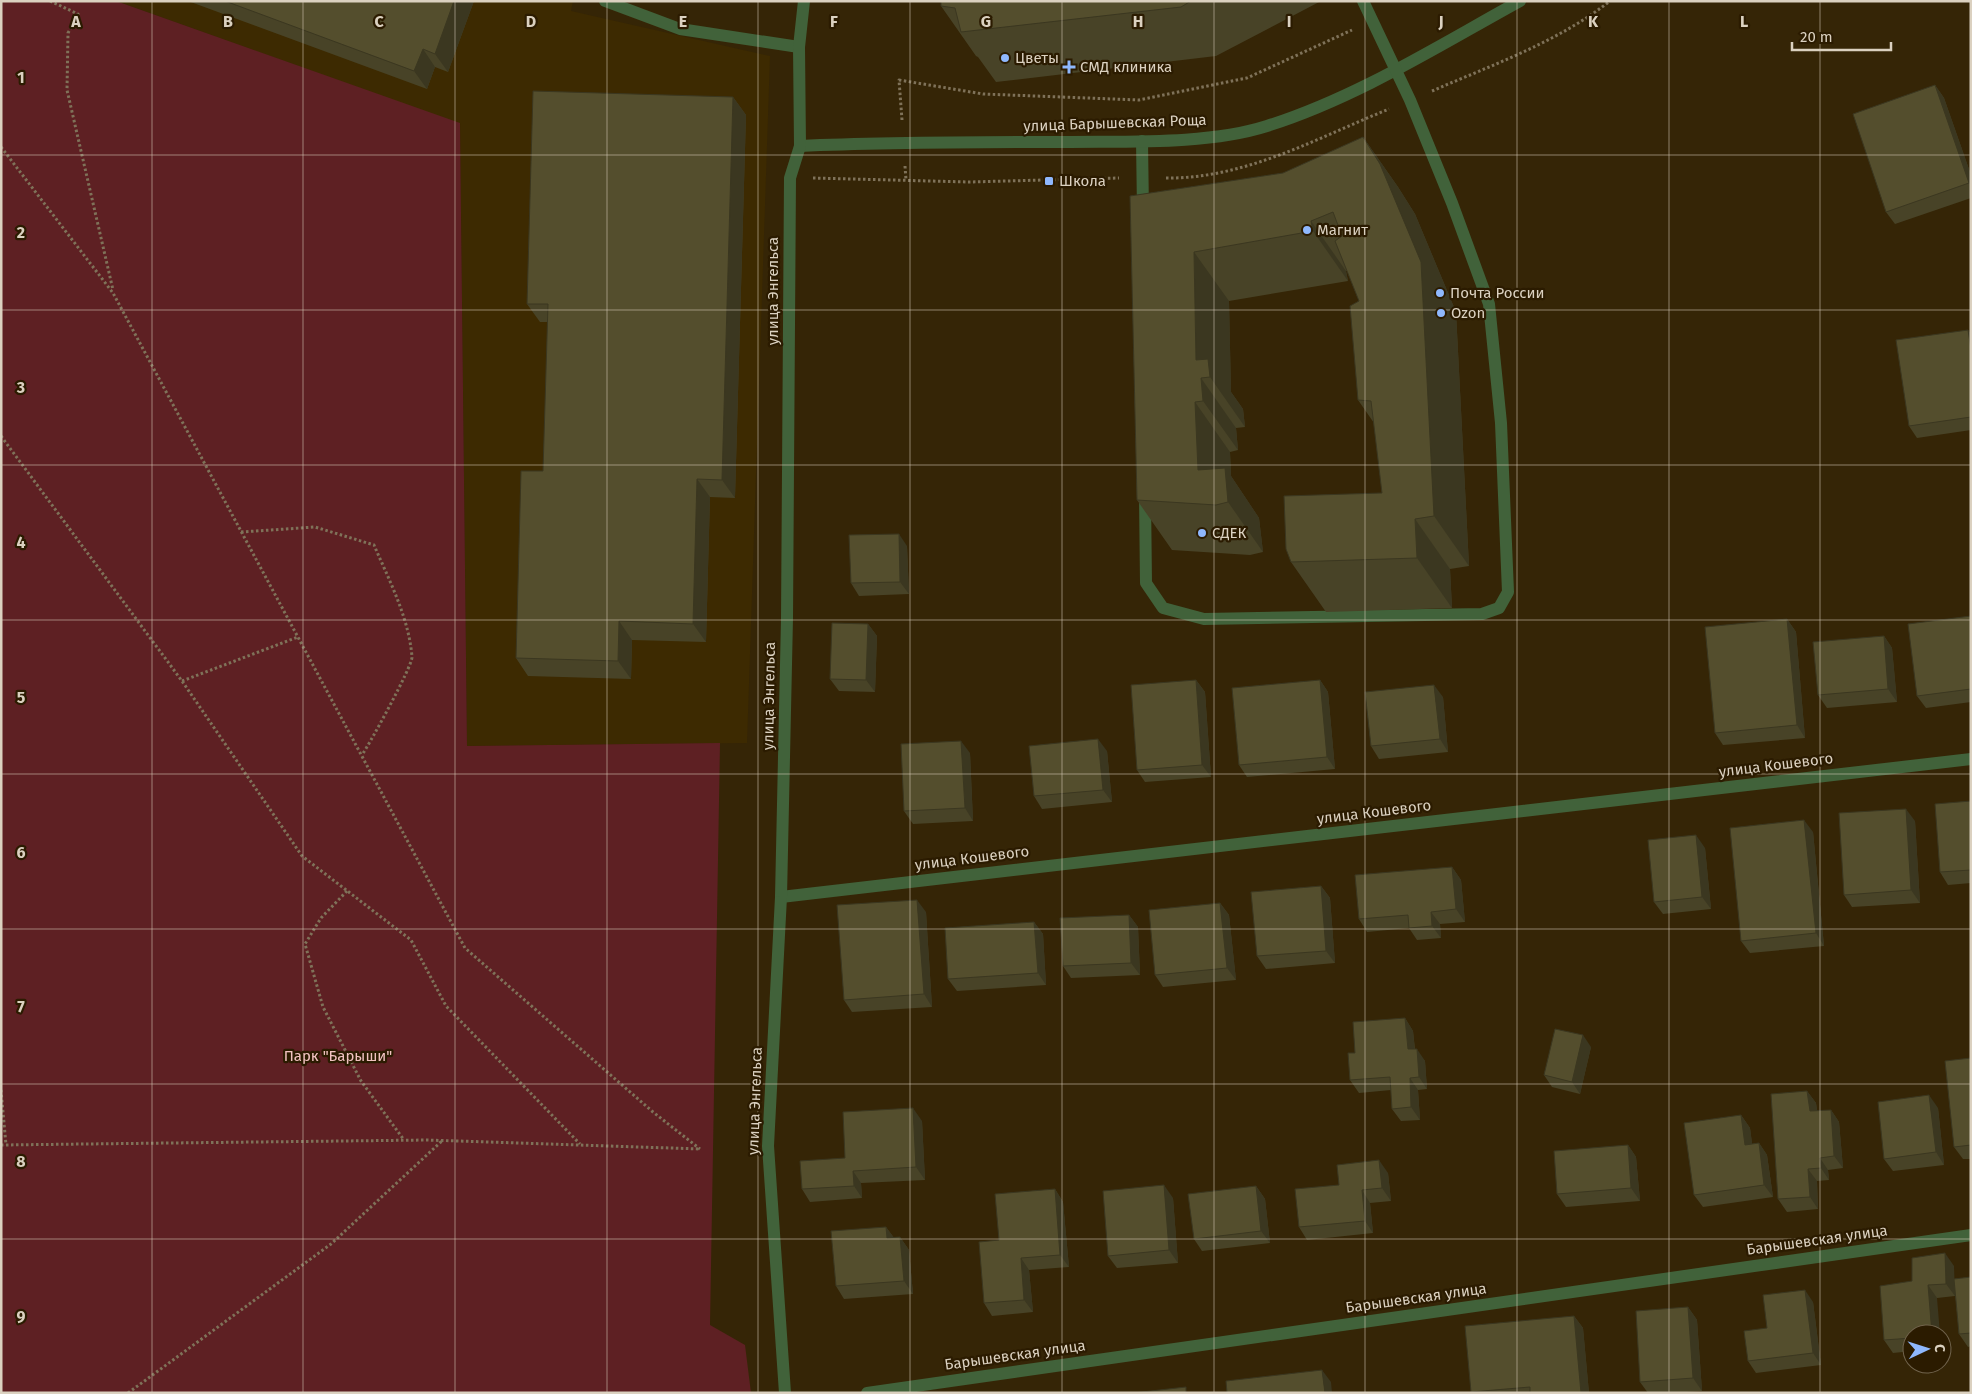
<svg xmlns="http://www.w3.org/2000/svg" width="1972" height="1394" font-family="'Fira Sans',sans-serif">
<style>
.built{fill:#3d2a01}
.green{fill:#5e2023}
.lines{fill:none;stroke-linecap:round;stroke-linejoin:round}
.path{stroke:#7f7259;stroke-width:3;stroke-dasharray:2.5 2.5;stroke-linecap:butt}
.minor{stroke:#41623a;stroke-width:12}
.wall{fill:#484327}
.shaded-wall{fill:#3b3720}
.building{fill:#544e2d;stroke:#3b3720}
.grid{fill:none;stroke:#dbd1c0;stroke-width:1;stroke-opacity:0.55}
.poi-dot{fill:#8fb8fd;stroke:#2b1b00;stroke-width:2}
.labels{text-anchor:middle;stroke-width:4.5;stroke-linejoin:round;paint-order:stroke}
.poi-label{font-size:15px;fill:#dbd1c0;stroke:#2b1b00;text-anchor:start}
.street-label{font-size:15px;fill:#dbd1c0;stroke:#2b1b00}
.park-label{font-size:15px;fill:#f1c2c0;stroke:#2b1b00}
.grid-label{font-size:16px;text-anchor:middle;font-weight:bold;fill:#dbd1c0;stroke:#2b1b00;stroke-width:4.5;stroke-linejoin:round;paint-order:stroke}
</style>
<rect width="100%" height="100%" fill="#352506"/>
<polygon class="built" points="116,1 573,1 571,11 770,56 747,743 467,746 460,124"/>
<polygon class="green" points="1,1 116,1 460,123 467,746 720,743 710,1325 745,1345 751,1393 1,1393"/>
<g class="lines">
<g class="path">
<polyline points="50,1 78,14 68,33 67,90 113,290"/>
<path d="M 1432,91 C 1492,65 1558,42 1610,1"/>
<polyline points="902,120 899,80 983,94 1139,100 1247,78 1352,30"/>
<polyline points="1,147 113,293 465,948 653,1112 700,1149"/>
<polyline points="905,166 906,180"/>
<polyline points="813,178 969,182 1119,178"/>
<path d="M 1166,178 C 1245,179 1317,138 1389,109"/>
<polyline points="1,436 182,681 302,856 411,940 446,1006 580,1144"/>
<path d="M 241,532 L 315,527 L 374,545 C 389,580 409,618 412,657 C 412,667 370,743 362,755"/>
<polyline points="182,681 298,637"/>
<polyline points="347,891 321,918 305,944 323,1007 361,1081 404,1140"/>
<polyline points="1,1090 6,1145"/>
<polyline points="1,1145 427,1140 700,1149"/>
<polyline points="128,1393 331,1244 443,1140"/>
</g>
<g class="minor">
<polyline points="605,1 680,29 799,47"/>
<polyline points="1142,141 1143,211"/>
<path d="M 800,146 C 888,142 976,142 1064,142 C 1126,141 1207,145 1267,126 C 1356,98 1438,46 1520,1"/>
<polyline points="1145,496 1146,583 1163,608 1204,619 1482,614 1499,608 1508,592 1501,423 1489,304 1452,203 1410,100 1363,1"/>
<polyline points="781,897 1971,759"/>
<polyline points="785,1393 768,1146 781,897 787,618 790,178 800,146 799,47 804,1"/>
<polyline points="867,1393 1971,1235"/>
</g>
</g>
<g class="wall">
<polygon points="188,1 474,1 448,72 435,67 427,89"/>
<polygon points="941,1 1321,1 1216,56 996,82 978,57 976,56 941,6"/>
<polygon points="1935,85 1944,98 1971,175 1971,198 1895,224 1886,212"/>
<polygon points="733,97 746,115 735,498 710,497 706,642 632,640 631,679 528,676 516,658 543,471 548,322 540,322 527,304"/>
<polygon points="1363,137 1398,187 1415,214 1456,312 1469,566 1450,569 1452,608 1326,612 1291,562 1382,493 1374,423 1358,400 1359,301 1347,271 1346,271 1348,281 1229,301 1231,392 1243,409 1245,427 1236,428 1238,450 1230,452 1231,476 1259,518 1263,552 1250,555 1172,550 1137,500 1130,196 1283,173"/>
<polygon points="1968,330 1971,334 1971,430 1917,438 1909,426"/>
<polygon points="907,546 909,594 859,596 851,583"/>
<polygon points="1971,616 1971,702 1926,708 1917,696"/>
<polygon points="1787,619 1796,632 1805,738 1723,745 1715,733"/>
<polygon points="868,624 877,636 875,692 839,691 830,679"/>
<polygon points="1884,636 1892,648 1897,702 1827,708 1818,695"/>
<polygon points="1196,680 1205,692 1211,777 1145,782 1137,770"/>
<polygon points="1320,680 1328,692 1335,769 1247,777 1239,765"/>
<polygon points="1443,697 1448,752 1379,759 1371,746"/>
<polygon points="1107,751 1112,802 1042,809 1034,796"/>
<polygon points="970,753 973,821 913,824 904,811"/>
<polygon points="1971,801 1971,883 1948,885 1940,872"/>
<polygon points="1915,821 1920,903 1852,907 1844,895"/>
<polygon points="1813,832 1824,946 1750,953 1741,941"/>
<polygon points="1705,848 1711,909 1663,914 1654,902"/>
<polygon points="1452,867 1461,880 1465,922 1440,924 1441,938 1417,940 1409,928 1367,932 1359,919"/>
<polygon points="1321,886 1330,898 1335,963 1266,969 1257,956"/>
<polygon points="1220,903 1229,915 1236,980 1163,987 1155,975"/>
<polygon points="926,912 932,1007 852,1012 844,1000"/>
<polygon points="1129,915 1138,927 1140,975 1071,978 1063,966"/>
<polygon points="1034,922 1043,934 1046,985 957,991 948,979"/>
<polygon points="1405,1018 1413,1031 1415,1049 1425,1061 1427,1089 1418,1090 1420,1120 1401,1121 1392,1109 1391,1090 1359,1093 1350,1080 1355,1053"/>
<polygon points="1591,1047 1580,1094 1552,1087 1544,1075"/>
<polygon points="1971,1058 1971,1159 1963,1159 1954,1147"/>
<polygon points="1807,1091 1816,1103 1817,1111 1831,1110 1839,1122 1843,1168 1828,1170 1829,1180 1817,1181 1818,1209 1787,1212 1778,1199"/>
<polygon points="1938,1108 1944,1165 1893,1171 1884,1159"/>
<polygon points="1741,1115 1750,1128 1752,1144 1759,1143 1767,1155 1773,1197 1703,1207 1694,1195"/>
<polygon points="922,1121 925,1180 861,1183 862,1198 810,1202 802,1189 845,1158"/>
<polygon points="1628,1145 1636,1157 1640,1201 1566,1207 1557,1194"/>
<polygon points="1388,1173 1391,1201 1370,1203 1373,1233 1307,1240 1299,1227 1339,1185"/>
<polygon points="1256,1186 1265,1199 1270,1243 1202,1251 1194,1239"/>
<polygon points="1055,1189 1063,1202 1069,1267 1029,1270 1033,1312 992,1316 984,1303 999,1240"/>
<polygon points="1173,1198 1178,1263 1117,1268 1108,1256"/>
<polygon points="886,1227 894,1238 900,1237 909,1250 913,1294 844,1299 836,1286"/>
<polygon points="1954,1266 1954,1279 1971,1277 1971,1346 1968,1347 1959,1334 1954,1281 1955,1296 1937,1298 1912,1334 1912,1351 1893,1353 1884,1340 1912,1281"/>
<polygon points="1813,1302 1821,1365 1756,1373 1748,1361 1767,1328"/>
<polygon points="1688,1307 1697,1320 1702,1391 1671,1393 1648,1393 1640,1382"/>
<polygon points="1574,1316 1583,1328 1589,1393 1471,1393 1471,1392"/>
</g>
<g class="shaded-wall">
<polygon points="454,1 474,1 448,72 435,54"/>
<polygon points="423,49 435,67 427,89 414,71"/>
<polygon points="1935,85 1944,98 1971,175 1971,185 1969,183"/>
<polygon points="733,97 746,115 735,498 722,480"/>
<polygon points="1363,137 1398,187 1415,214 1456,312 1469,566 1434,516"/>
<polygon points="1311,221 1346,271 1348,281 1313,231"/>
<polygon points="1194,252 1229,301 1231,392 1243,409 1245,427 1210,377 1196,360"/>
<polygon points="1968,330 1971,334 1971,349"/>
<polygon points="1201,378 1236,428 1238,450 1203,401"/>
<polygon points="1195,402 1230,452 1231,476 1259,518 1263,552 1228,502 1198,470"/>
<polygon points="697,479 710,497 706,642 693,624"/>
<polygon points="1415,519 1450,569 1452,608 1417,558"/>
<polygon points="899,534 907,546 909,594 900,582"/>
<polygon points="1787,619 1796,632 1805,738 1797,725"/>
<polygon points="619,621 632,640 631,679 618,661"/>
<polygon points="868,624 877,636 875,692 866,680"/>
<polygon points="1884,636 1892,648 1897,702 1888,689"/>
<polygon points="1196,680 1205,692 1211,777 1202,765"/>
<polygon points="1320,680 1328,692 1335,769 1327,757"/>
<polygon points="1434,685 1443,697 1448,752 1440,739"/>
<polygon points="1098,739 1107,751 1112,802 1103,790"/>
<polygon points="961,741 970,753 973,821 965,808"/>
<polygon points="1906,809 1915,821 1920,903 1911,890"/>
<polygon points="1804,820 1813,832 1824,946 1816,933"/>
<polygon points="1696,835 1705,848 1711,909 1702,897"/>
<polygon points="1452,867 1461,880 1465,922 1456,909"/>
<polygon points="1321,886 1330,898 1335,963 1326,951"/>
<polygon points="917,900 926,912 932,1007 924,994"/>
<polygon points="1220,903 1229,915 1236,980 1227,968"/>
<polygon points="1431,912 1440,924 1441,938 1432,926"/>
<polygon points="1129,915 1138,927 1140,975 1131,963"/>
<polygon points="1034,922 1043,934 1046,985 1038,973"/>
<polygon points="1405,1018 1413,1031 1416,1062 1408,1049"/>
<polygon points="1583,1035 1591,1047 1580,1094 1572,1082"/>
<polygon points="1417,1049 1425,1061 1427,1089 1419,1077"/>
<polygon points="1410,1078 1418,1090 1420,1120 1411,1107"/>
<polygon points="1807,1091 1816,1103 1819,1124 1810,1111"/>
<polygon points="1929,1095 1938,1108 1944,1165 1936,1152"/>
<polygon points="913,1108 922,1121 925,1180 916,1167"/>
<polygon points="1831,1110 1839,1122 1843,1168 1834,1156"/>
<polygon points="1741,1115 1750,1128 1754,1157 1745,1145"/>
<polygon points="1759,1143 1767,1155 1773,1197 1764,1185"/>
<polygon points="1628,1145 1636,1157 1640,1201 1631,1188"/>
<polygon points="1820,1158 1828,1170 1829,1180 1821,1168"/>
<polygon points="1379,1160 1388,1173 1391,1201 1382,1188"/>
<polygon points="1808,1169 1817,1181 1818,1209 1810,1197"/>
<polygon points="853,1171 861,1183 862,1198 854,1186"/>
<polygon points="1164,1185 1173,1198 1178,1263 1169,1250"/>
<polygon points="1256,1186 1265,1199 1270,1243 1261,1231"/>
<polygon points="1055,1189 1063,1202 1069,1267 1060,1255"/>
<polygon points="1362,1190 1370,1203 1373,1233 1365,1221"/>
<polygon points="886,1227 895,1239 887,1238"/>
<polygon points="900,1237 909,1250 913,1294 904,1281"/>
<polygon points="1945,1253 1954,1266 1955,1296 1946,1284"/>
<polygon points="1021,1258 1029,1270 1033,1312 1024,1300"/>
<polygon points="1928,1285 1937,1298 1940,1334 1932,1334"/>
<polygon points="1805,1290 1813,1302 1821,1365 1813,1353"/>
<polygon points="1688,1307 1697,1320 1702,1391 1693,1378"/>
<polygon points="1574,1316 1583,1328 1589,1393 1581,1393"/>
<polygon points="1322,1370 1331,1382 1332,1393 1325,1393"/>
</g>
<g class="building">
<polygon points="225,1 454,1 435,54 423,49 414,71"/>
<polygon points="941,1 1191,1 1181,7 961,32 955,8 941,6"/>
<polygon points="1935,85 1969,183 1886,212 1853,114"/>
<polygon points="533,91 733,97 722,480 697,479 693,624 619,621 618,661 516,658 521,471 543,471 548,304 527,304"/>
<polygon points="1363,137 1380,164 1421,262 1434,516 1415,519 1417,558 1291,562 1286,549 1284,496 1382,493 1371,401 1358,400 1350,306 1359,301 1335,241 1342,236 1333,212 1311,221 1313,231 1194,252 1196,360 1208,359 1210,377 1201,378 1203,401 1195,402 1198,470 1225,468 1228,502 1216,505 1137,500 1130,196 1283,173"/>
<polygon points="1968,330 1971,349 1971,417 1909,426 1896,340"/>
<polygon points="899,534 900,582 851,583 849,535"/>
<polygon points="1971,616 1971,689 1917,696 1908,624"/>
<polygon points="1787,619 1797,725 1715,733 1705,627"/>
<polygon points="832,623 868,624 866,680 830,679"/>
<polygon points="1884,636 1888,689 1818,695 1813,642"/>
<polygon points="1196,680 1202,765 1137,770 1131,685"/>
<polygon points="1320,680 1327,757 1239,765 1232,688"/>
<polygon points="1434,685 1440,739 1371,746 1365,692"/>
<polygon points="1098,739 1103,790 1034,796 1029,746"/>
<polygon points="961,741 965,808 904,811 901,744"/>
<polygon points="1971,801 1971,870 1940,872 1935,804"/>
<polygon points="1906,809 1911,890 1844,895 1839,813"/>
<polygon points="1804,820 1816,933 1741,941 1730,828"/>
<polygon points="1696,835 1702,897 1654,902 1648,840"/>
<polygon points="1452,867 1456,909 1431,912 1432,926 1409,928 1408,915 1359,919 1355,875"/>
<polygon points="1321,886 1326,951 1257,956 1251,892"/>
<polygon points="917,900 924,994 844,1000 837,905"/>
<polygon points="1220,903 1227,968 1155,975 1149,910"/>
<polygon points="1129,915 1131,963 1063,966 1060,918"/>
<polygon points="1034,922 1038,973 948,979 945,928"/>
<polygon points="1405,1018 1408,1049 1417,1049 1419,1077 1410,1078 1411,1107 1392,1109 1390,1077 1350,1080 1348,1053 1355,1053 1353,1022"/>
<polygon points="1555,1029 1583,1035 1572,1082 1544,1075"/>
<polygon points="1971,1058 1971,1145 1954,1147 1945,1061"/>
<polygon points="1807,1091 1810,1111 1831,1110 1834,1156 1820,1158 1821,1168 1808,1169 1810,1197 1778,1199 1771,1094"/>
<polygon points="1929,1095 1936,1152 1884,1159 1878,1102"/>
<polygon points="913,1108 916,1167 853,1171 854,1186 802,1189 800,1161 845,1158 843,1112"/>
<polygon points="1741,1115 1745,1145 1759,1143 1764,1185 1694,1195 1684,1123"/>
<polygon points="1628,1145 1631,1188 1557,1194 1554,1151"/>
<polygon points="1379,1160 1382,1188 1362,1190 1365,1221 1299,1227 1295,1189 1339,1185 1337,1165"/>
<polygon points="1164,1185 1169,1250 1108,1256 1103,1191"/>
<polygon points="1256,1186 1261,1231 1194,1239 1188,1194"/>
<polygon points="1055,1189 1060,1255 1021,1258 1024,1300 984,1303 979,1242 999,1240 995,1194"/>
<polygon points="886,1227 887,1238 900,1237 904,1281 836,1286 831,1231"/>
<polygon points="1945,1253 1946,1284 1928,1285 1932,1334 1912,1334 1912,1338 1884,1340 1880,1286 1912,1281 1912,1258"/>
<polygon points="1971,1277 1971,1333 1959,1334 1954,1279"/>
<polygon points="1805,1290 1813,1353 1748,1361 1744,1331 1767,1328 1763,1295"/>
<polygon points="1688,1307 1693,1378 1640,1382 1636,1311"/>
<polygon points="1574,1316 1581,1393 1530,1393 1530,1387 1471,1392 1465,1326"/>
<polygon points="1322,1370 1325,1393 1227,1393 1226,1381"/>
<polygon points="1186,1387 1186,1393 1133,1393"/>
</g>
<path class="grid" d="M 152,1 L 152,1393M 303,1 L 303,1393M 455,1 L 455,1393M 607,1 L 607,1393M 758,1 L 758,1393M 910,1 L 910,1393M 1062,1 L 1062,1393M 1214,1 L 1214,1393M 1365,1 L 1365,1393M 1517,1 L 1517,1393M 1669,1 L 1669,1393M 1820,1 L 1820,1393M 1,155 L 1971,155M 1,310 L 1971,310M 1,465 L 1971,465M 1,620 L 1971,620M 1,774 L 1971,774M 1,929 L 1971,929M 1,1084 L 1971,1084M 1,1239 L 1971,1239"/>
<g class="poi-dot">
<circle cx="1005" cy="58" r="5"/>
<path d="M1066.5 59.5h5v5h5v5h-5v5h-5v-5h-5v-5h5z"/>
<rect x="1044" y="176" width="10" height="10" rx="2.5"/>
<circle cx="1307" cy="230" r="5"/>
<circle cx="1440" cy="293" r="5"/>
<circle cx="1441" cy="313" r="5"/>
<circle cx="1202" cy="533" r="5"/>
</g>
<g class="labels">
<g class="poi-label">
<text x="1015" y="63">Цветы</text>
<text x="1080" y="72">СМД клиника</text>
<text x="1059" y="186">Школа</text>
<text x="1317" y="235">Магнит</text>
<text x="1450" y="298">Почта России</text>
<text x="1451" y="318">Ozon</text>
<text x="1212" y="538">СДЕК</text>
</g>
<g class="street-label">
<text transform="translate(1115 123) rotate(-2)" y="5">улица Барышевская Роща</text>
<text transform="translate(773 291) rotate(-90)" y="5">улица Энгельса</text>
<text transform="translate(769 696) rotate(-89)" y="5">улица Энгельса</text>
<text transform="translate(1776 765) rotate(-7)" y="5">улица Кошевого</text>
<text transform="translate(1374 812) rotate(-7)" y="5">улица Кошевого</text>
<text transform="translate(972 858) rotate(-7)" y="5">улица Кошевого</text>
<text transform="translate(755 1101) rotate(-88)" y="5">улица Энгельса</text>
<text transform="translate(1817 1240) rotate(-8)" y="5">Барышевская улица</text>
<text transform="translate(1416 1298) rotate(-8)" y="5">Барышевская улица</text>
<text transform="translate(1015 1355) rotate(-8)" y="5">Барышевская улица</text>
</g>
<g class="park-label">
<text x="338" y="1061">Парк "Барыши"</text>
</g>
</g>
<g class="grid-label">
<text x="76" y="27">A</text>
<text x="228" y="27">B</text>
<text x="379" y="27">C</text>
<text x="531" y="27">D</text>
<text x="683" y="27">E</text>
<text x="834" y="27">F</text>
<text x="986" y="27">G</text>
<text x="1138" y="27">H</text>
<text x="1289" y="27">I</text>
<text x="1441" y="27">J</text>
<text x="1593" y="27">K</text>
<text x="1744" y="27">L</text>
<text x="21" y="83">1</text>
<text x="21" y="238">2</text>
<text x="21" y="393">3</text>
<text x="21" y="548">4</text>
<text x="21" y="703">5</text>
<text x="21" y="858">6</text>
<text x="21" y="1012">7</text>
<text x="21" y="1167">8</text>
<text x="21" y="1322">9</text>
</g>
<rect width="1972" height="1394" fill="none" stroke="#dbd1c0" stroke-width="5"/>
<g transform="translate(1927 1349) rotate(86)"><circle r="24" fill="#2b1b00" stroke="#71644d"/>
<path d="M0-4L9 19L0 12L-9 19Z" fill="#8fb8fd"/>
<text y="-8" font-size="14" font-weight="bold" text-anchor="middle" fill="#dbd1c0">С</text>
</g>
<path d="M1792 42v8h99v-8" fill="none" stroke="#dbd1c0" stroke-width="2.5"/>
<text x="1800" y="42" font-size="15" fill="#dbd1c0" stroke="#2b1b00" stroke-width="4" paint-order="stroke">20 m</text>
</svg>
